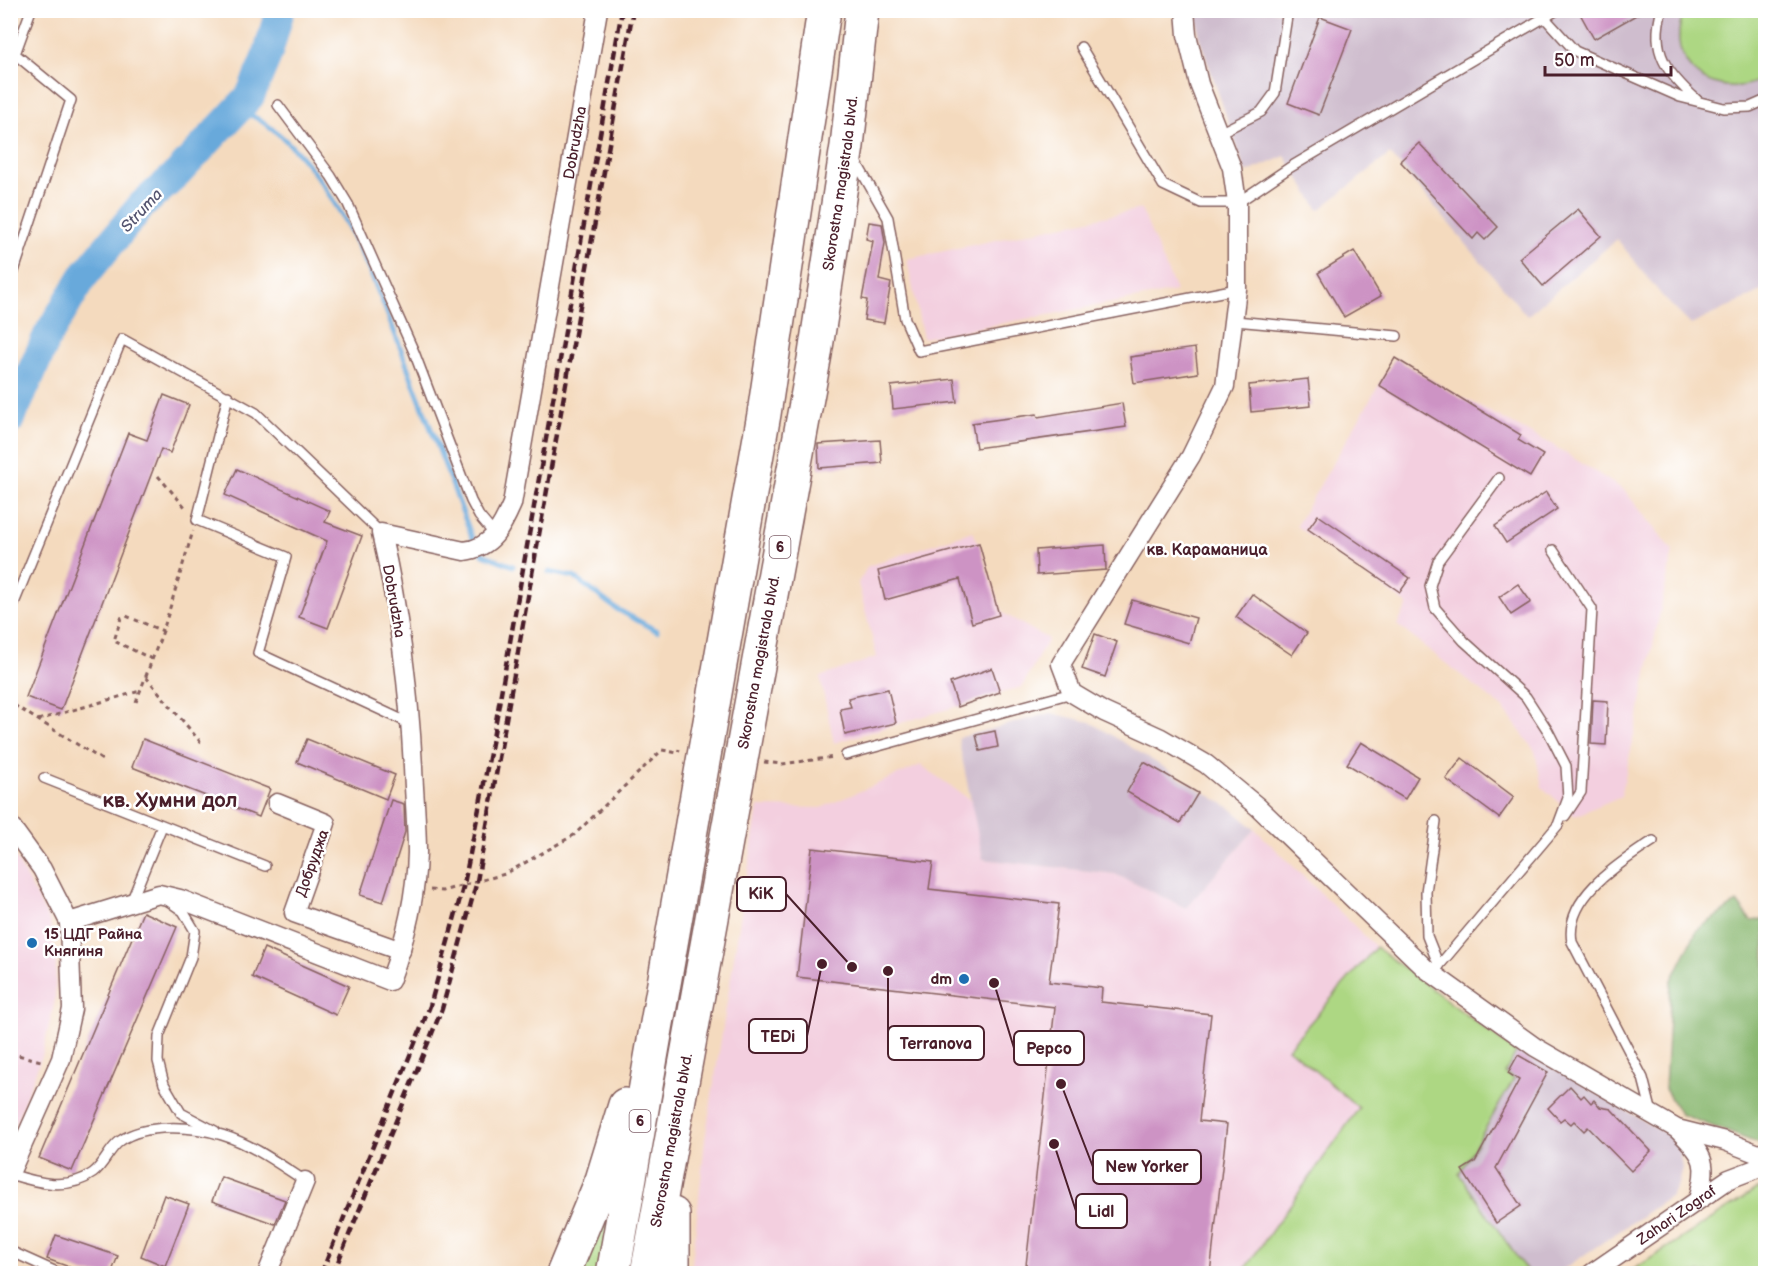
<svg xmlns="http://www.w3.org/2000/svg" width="1776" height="1284" font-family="'Balsamiq Sans',sans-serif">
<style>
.built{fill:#f3cfdf}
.industrial{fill:#cfbdce}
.green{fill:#add783;stroke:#7c7b57;stroke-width:1.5}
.forest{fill:#8ab871;stroke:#6a6c4e;stroke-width:1.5}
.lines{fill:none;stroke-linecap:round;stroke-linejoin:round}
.stream{stroke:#68a9db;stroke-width:5}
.river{stroke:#68a9db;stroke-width:30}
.building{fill:#cd93c4}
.lane-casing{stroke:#86605e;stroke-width:12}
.street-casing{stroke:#86605e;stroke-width:21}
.highway-casing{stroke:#86605e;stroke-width:36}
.path{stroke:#86605e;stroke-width:3;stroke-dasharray:4.5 4.5;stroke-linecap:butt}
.lane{stroke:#fff;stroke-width:9}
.street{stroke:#fff;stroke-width:18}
.highway{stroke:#fff;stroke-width:33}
.rail{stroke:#4a1f2b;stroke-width:4.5;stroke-dasharray:9 4.5;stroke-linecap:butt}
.poi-dot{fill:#1f6fb2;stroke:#fff;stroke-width:2}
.labels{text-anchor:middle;stroke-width:5;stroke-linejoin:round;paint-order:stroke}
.shield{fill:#fff;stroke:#80626b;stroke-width:1.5}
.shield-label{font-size:14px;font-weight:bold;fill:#4a1f2b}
.street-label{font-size:15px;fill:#4a1f2b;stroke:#fff}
.poi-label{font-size:15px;font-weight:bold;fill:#4a1f2b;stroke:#fff;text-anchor:start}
.water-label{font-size:16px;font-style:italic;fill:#565671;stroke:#fff}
.neighbourhood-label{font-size:16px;font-weight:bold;fill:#4a1f2b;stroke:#fff}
.district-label{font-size:21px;font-weight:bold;fill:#4a1f2b;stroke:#fff}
.leader{fill:none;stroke:#4a1f2b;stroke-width:2}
.callout-dot{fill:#4a1f2b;stroke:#fff;stroke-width:2}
.callout{fill:#fff;stroke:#4a1f2b;stroke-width:2}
.callout-label{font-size:16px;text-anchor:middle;font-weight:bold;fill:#4a1f2b}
</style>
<rect width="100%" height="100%" fill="#fff"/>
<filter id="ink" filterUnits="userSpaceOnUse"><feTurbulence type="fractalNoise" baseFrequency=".0167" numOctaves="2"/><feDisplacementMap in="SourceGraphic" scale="12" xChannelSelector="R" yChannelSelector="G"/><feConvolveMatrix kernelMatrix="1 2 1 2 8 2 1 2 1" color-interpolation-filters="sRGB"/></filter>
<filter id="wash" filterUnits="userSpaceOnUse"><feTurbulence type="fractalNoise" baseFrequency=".008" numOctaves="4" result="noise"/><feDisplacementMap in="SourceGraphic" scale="24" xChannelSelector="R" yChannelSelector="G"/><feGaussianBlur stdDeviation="1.35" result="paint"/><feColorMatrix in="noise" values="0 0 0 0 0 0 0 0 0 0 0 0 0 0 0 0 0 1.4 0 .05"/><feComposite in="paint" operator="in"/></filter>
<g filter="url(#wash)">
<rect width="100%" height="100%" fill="#f4dabe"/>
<g class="built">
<polygon points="1141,209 1176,291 923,338 907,259"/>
<polygon points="1390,366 1469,401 1551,444 1624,490 1673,551 1621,796 1575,816 1542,787 1535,751 1503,708 1397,625 1408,605 1296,526"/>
<polygon points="973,531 1003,613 1048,639 1022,687 834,743 820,677 877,657 858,583 868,566"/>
<polygon points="921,765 973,802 983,859 1115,874 1186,908 1255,829 1376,947 1288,1048 1359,1108 1246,1266 1253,1273 691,1274 705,1140 758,807 821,808"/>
<polygon points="11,849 50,922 56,964 55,1000 42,1056 11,1135"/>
</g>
<g class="industrial">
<polygon points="1197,11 1765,11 1765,289 1691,325 1663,297 1617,239 1527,316 1390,154 1319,210 1285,156 1246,173 1199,37"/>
<polygon points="1051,713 1090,722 1230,808 1255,829 1186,908 1115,874 983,859 958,738"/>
<polygon points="1524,1051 1668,1135 1679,1150 1682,1168 1678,1184 1671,1196 1556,1274 1528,1273 1459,1174 1514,1079 1505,1073 1516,1052"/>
</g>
<g class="green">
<path d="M 1684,11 L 1765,11 L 1765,76 C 1737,97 1690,85 1680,48 C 1677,35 1680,22 1684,11 Z"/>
<polygon points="1376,947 1516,1052 1505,1073 1514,1079 1459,1174 1528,1273 1253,1274 1246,1267 1359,1108 1288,1048"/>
<polygon points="623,1161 604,1273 579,1274"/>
<polygon points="1765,1188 1765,1273 1628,1273 1756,1190"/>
</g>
<polygon class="forest" points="1737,902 1751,921 1765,919 1765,1146 1680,1114 1665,1089 1671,982 1697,930"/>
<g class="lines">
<g class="stream">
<path d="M 238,109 C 332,146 383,302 416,390 C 436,441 455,492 474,543 L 483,554 L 513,566"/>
<polyline points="549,572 574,577 615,608 657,631"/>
</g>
<polyline class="river" points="10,420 48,335 83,277 142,205 177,174 250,96 268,53 280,10"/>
</g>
<g id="blocks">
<g class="building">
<polygon points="1578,10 1645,10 1594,39"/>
<polygon points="1320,17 1352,29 1319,115 1288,103"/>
<polygon points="1419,143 1498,227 1485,240 1478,233 1473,239 1400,161"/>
<polygon points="1578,209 1601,236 1543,286 1519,258"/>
<polygon points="869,222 882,224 885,243 879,280 891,283 884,323 864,320 867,300 862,299 873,241 866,239"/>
<polygon points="1354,251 1381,296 1344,317 1318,273"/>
<polygon points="1195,348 1198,373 1134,383 1130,357"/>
<polygon points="1395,358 1521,435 1518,440 1543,455 1530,477 1379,385"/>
<polygon points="954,379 957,402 893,409 891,386"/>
<polygon points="1308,379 1311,406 1251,412 1249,385"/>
<polygon points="164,395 189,405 170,453 161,449 61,710 26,697 128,433 147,440"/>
<polygon points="1122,403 1126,427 976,448 972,423 1037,414 1038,417"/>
<polygon points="880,440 882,463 819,468 818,444"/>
<polygon points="237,469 330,511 325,522 362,536 328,628 299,617 327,541 225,495"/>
<polygon points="1546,492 1557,509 1506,543 1495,526"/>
<polygon points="1318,515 1410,578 1400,592 1308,529"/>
<polygon points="979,543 999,615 972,623 960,579 885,600 878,571"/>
<polygon points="1105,545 1106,570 1037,575 1036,550"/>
<polygon points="1518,584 1531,602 1511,615 1499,597"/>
<polygon points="1252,594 1307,633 1292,655 1236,617"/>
<polygon points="1132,600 1196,618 1189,643 1124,624"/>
<polygon points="1095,634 1117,642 1105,677 1082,669"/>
<polygon points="992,668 1000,692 958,707 950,683"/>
<polygon points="888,689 896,723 845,735 840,709 851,707 848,698"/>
<polygon points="1593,700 1608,701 1606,745 1591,744"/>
<polygon points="995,731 998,747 980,751 976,735"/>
<polygon points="143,739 270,789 259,817 132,767"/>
<polygon points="307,739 395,775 386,799 297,762"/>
<polygon points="1361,742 1418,777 1405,799 1347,764"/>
<polygon points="1462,758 1514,797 1499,818 1446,779"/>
<polygon points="1144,762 1198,793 1180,823 1127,792"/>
<polygon points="391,800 404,804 405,832 383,902 360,895"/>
<polygon points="812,848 933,862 929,889 1059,904 1049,982 1102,988 1101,1002 1211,1014 1199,1121 1227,1124 1210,1274 1025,1274 1055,1007 797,977"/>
<polygon points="143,912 177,927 72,1171 39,1158"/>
<polygon points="264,948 349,986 336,1015 252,977"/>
<polygon points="1518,1055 1548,1072 1496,1168 1521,1206 1496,1223 1462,1170 1475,1162 1519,1080 1508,1073"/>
<polygon points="1570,1086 1581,1098 1584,1095 1591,1103 1594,1100 1600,1107 1611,1109 1651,1151 1631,1171 1588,1127 1584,1131 1574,1121 1571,1124 1564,1118 1560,1121 1548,1108"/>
<polygon points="221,1177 285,1200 275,1224 212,1201"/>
<polygon points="164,1195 189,1204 165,1266 141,1256"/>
<polygon points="56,1235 118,1256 111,1274 89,1274 47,1259"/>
</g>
</g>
</g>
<g filter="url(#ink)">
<use href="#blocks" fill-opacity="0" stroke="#86605e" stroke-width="1.5"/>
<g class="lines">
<defs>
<g id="lane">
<path d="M 1662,10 C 1649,52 1668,74 1697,100"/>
<polyline points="1545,18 1575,51 1680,97 1724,108 1750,107 1766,100"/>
<polyline points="1081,47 1163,185 1201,203 1237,203 1289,168 1557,10"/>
<polyline points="278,105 331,176 348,204 414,352 471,501 479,516 495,535"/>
<polyline points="1219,133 1261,112 1275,93 1288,10"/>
<polyline points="855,160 888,218 905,319 919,351 1237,289"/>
<polyline points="10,283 71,100 15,54 31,10"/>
<polyline points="1235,321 1397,336"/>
<polyline points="228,396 197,520 286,557 258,653 411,724"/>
<polyline points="1553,550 1592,609 1581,792 1565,816"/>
<polyline points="10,613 122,339 256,413 381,533"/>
<polyline points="846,755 1072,693"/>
<polyline points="44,778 265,866"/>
<polyline points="1436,821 1426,892 1427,936 1439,966"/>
<polyline points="131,902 162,826"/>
<polyline points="170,902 183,911 195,931 191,957 159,1036 158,1061 164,1084 181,1113 215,1131"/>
<polyline points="1432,974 1558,825 1568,798 1566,766 1548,731 1526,697 1464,641 1435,608 1430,586 1438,561 1499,478"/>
<path d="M 1652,1113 L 1643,1078 L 1572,942 C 1564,897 1620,863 1653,841"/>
<path d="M 10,1174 C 38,1183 68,1191 93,1173 C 104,1165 109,1149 120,1141 C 145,1123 193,1126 222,1135 C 252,1144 279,1164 305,1181"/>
<polyline points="10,1251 61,1274"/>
</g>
<g id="street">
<polyline points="1185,10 1187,35 1199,84 1232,168 1237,203 1237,289 1225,386 1191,456 1061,664 1072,693 1104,712 1161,738 1206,764 1258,807 1426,969 1535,1047 1677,1129 1725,1141 1766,1157"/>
<polyline points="277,803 326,823 294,913 401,951"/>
<polyline points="10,825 42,869 69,922 72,1009 61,1059 10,1173"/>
<path id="s1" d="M 69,922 L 159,894 L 180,899 L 390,981 C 405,941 416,896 417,853 C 417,824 414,795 413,767 C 409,687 399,610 381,533 L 464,551 C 492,548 502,527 512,504 L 598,10"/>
<path d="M 1678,1130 C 1706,1158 1708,1162 1698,1200"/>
<polyline points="267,1274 305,1181"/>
<path id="s2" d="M 1591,1274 L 1729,1179 L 1766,1165"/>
</g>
<g id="highway">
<polyline points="673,1214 673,1274"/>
<polyline points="563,1274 602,1180 625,1105"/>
<polyline points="613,1274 764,414 824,10"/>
<path id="s3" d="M 647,1274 L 815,354 L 847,146 L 862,10"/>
</g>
</defs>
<use href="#lane" class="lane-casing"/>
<use href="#street" class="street-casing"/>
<use href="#highway" class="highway-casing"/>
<g class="path">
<polyline points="158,476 186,508"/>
<polyline points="152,659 114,641 121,618 126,616 163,631"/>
<polyline points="146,677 203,745"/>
<polyline points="136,702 163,631 193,531"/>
<polyline points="10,713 14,705 104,761"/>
<polyline points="38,720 140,691"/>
<polyline points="764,762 782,764 835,757"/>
<polyline points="430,890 442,891 505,874 574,835 662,750 678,753 679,749"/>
<polyline points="10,1053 41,1061"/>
</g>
<use href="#lane" class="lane"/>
<use href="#street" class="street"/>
<use href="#highway" class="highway"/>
<g class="rail">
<polyline points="321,1274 430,1006 464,884 493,738 622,10"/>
<polyline points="333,1274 442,1009 477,881 633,10"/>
</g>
</g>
</g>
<g class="poi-dot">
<circle cx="32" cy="943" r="6"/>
<circle cx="964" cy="979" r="6"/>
</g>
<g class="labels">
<g class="shield">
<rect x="769.5" y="536" width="21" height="22" rx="4.5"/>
<rect x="629.5" y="1110" width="21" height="22" rx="4.5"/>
</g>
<g class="shield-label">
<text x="780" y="552">6</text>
<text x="640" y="1126">6</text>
</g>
<g class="street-label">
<text dy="5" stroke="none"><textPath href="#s1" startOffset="1318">Dobrudzha</textPath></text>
<text dy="5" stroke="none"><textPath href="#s3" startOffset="1108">Skorostna magistrala blvd.</textPath></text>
<text transform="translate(394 601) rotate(80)" y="5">Dobrudzha</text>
<text dy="5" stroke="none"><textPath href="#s3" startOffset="622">Skorostna magistrala blvd.</textPath></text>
<text transform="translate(312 863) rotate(-70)" y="5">Добруджа</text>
<text dy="5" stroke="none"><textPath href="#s3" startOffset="136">Skorostna magistrala blvd.</textPath></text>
<text dy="5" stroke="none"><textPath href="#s2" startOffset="104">Zahari Zograf</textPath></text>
</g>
<g class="poi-label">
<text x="44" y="939">15 ЦДГ Райна<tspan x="44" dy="17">Княгиня</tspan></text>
<text x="952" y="984" text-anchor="end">dm</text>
</g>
<g class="water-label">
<text transform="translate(141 210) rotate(-47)" y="6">Struma</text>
</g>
<g class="neighbourhood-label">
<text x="1207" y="555">кв. Караманица</text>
</g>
<g class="district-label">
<text x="170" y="807">кв. Хумни дол</text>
</g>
</g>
<path class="leader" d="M852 967L786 894M822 964L807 1036M888 971L888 1043M994 983L1014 1048M1061 1084L1093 1167M1054 1144L1076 1211"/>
<g class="callout-dot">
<circle cx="852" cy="967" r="6"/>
<circle cx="822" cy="964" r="6"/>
<circle cx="888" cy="971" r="6"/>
<circle cx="994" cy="983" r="6"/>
<circle cx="1061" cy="1084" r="6"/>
<circle cx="1054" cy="1144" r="6"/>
</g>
<g class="callout">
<rect x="737" y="877" width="49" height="34" rx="6"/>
<rect x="749" y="1019" width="58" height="34" rx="6"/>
<rect x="888" y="1026" width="96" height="34" rx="6"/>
<rect x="1014" y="1031" width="70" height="34" rx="6"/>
<rect x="1093" y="1150" width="108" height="34" rx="6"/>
<rect x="1076" y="1194" width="51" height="34" rx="6"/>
</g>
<g class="callout-label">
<text x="761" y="899">KiK</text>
<text x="778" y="1042">TEDi</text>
<text x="936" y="1049">Terranova</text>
<text x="1049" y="1054">Pepco</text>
<text x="1147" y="1172">New Yorker</text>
<text x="1101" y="1217">Lidl</text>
</g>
<rect width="1776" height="1284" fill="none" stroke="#fff" stroke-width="36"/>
<path d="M1545 66v9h126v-9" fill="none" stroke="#4a1f2b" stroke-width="3"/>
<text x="1554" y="66" font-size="18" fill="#4a1f2b" stroke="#ffffff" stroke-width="4.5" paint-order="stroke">50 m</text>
</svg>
